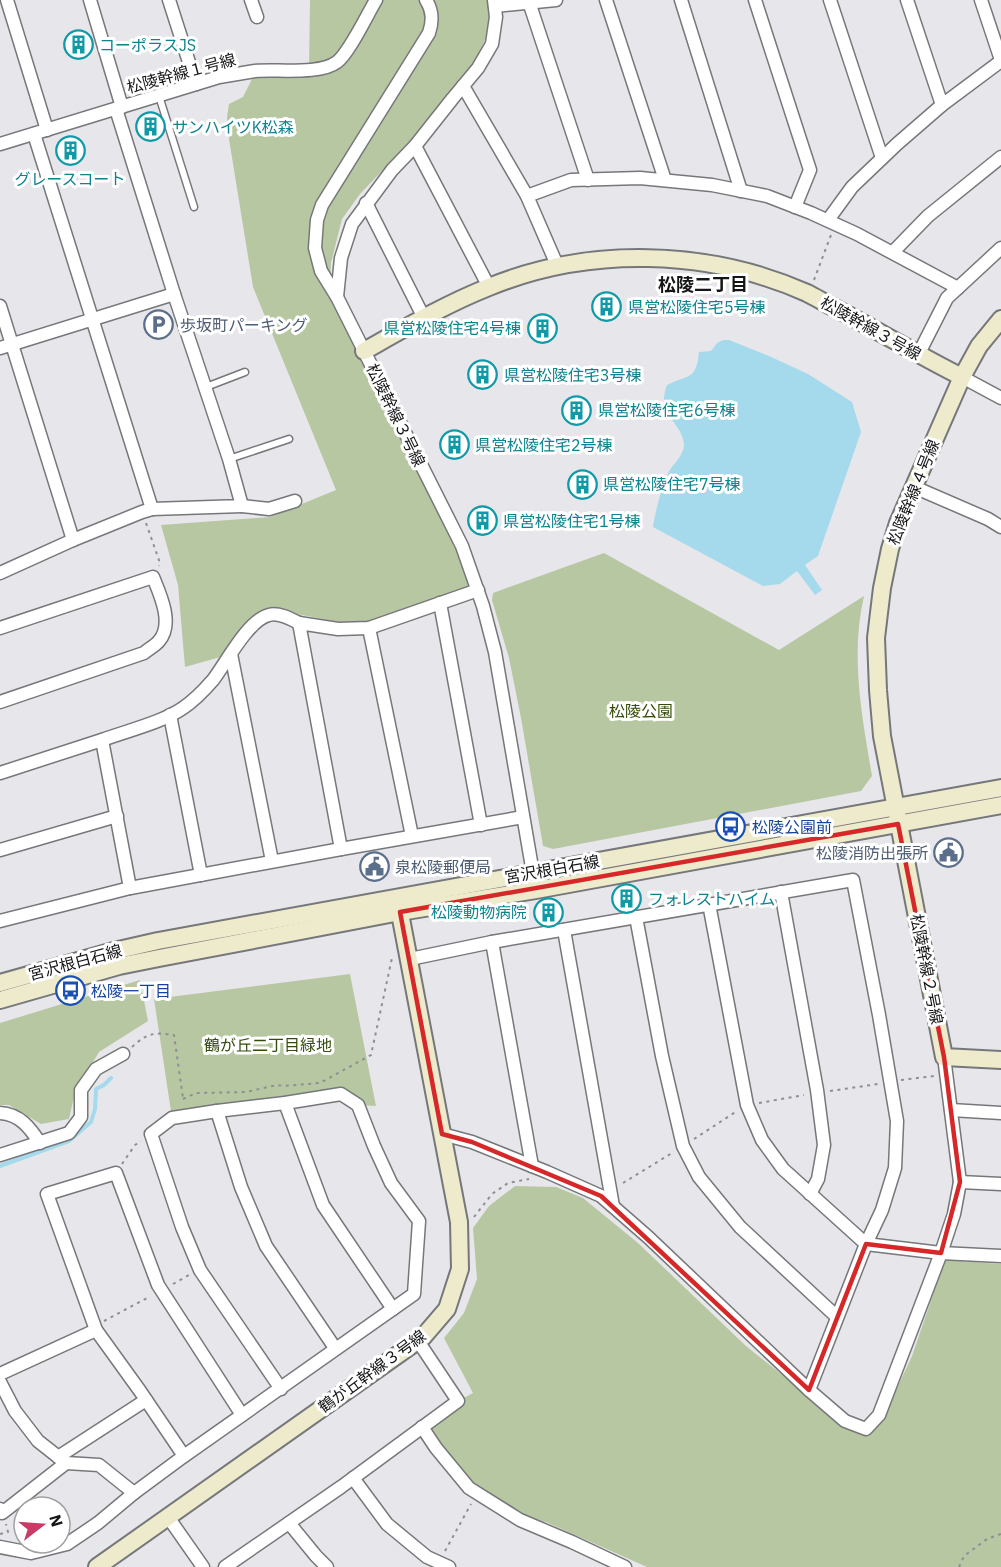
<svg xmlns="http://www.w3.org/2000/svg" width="1001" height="1567" font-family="'IBM Plex Sans','Noto Sans JP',sans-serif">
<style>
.green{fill:#b7c7a1}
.water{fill:#a5d9ec}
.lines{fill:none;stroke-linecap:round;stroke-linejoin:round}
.stream{stroke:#a5d9ec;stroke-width:4}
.lane-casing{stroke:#76777a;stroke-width:9}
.street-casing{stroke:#76777a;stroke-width:15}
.secondary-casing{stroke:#76777a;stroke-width:20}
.path{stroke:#8f8f92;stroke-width:2;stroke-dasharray:3 4.5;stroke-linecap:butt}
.lane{stroke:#fff;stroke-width:6}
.street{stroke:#fff;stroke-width:12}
.secondary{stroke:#eeeacc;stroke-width:16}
.marked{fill:none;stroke:#d62828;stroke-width:4.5;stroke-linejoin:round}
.labels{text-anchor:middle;stroke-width:6;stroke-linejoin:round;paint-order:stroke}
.culture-label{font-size:16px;fill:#0d838f;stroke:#fff;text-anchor:start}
.street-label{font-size:16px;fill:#141516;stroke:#fff}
.service-label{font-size:16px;fill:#4e5e75;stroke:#fff;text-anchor:start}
.park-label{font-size:16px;fill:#354b0b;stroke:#fff}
.transit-label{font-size:16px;fill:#164399;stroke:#fff;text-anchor:start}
.neighbourhood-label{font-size:18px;font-weight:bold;fill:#141516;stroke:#fff}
</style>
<rect width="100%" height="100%" fill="#e7e7eb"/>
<g class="green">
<polygon points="310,0 493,0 496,17 463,86 360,194 342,219 331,263 330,291 359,354 442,506 456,520 478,590 369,628 266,608 231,654 185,667 178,585 161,525 270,517 336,490 253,287 229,139 227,117 229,104 243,97 256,71 309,70"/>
<path d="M 604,553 L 779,650 L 864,596 C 850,655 862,717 872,776 L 861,791 L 553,849 L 543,846 L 521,718 L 509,658 L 492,600 L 493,593 Z"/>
<polygon points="350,974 376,1106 358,1105 341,1094 172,1118 154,999"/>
<polygon points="140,980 148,1021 99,1052 81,1082 74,1097 69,1119 41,1124 9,1105 0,1105 0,1023"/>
<polygon points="515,1186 556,1187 583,1198 638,1243 746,1346 848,1428 871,1433 892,1399 912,1356 945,1260 1001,1264 1001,1567 647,1567 546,1522 520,1520 469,1488 422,1427 458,1401 473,1393 444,1338 464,1313 477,1279 473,1228 489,1206"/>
</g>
<path class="water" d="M 723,340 L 729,340 L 769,356 L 808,374 L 852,402 L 861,432 L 818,556 L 805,565 L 822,590 L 815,595 L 797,571 L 780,584 L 763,586 L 653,527 C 655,512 662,487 668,473 C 673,464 684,455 684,445 C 683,422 655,415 667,385 C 689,374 696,381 699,352 L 711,351 L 717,343 Z"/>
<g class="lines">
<polyline class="stream" points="0,1166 69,1141 91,1122 95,1109 96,1089 104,1085 111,1078"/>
<defs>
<g id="lane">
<polyline points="159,96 194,207"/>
<polyline points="206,387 245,372"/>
<polyline points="229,459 289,439"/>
</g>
<g id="street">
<polyline points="7,0 47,130"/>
<polyline points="90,0 122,107"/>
<polyline points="169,0 196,84"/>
<polyline points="251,0 257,17"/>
<path d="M 426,0 C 433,11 433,21 429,33 L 322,205 L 317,220 L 315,248 L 321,271 L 337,297 L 462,546 L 483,606 L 495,652 L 534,879"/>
<polyline points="606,0 665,180"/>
<polyline points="681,0 741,191"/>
<polyline points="755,0 810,170 795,207"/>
<polyline points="830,0 882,158"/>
<polyline points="907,0 942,105"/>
<polyline points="981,0 1001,60"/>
<polyline points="529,2 588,180"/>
<polyline points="495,6 556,0"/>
<polyline points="463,86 527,196 557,265"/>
<polyline points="34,134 152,509"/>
<path d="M 0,144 L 219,77 C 231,75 243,73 255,71 C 277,69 320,75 337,62 C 349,53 367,15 376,0"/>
<polyline points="415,146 489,287"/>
<polyline points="527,196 571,180 640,178 712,185 767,196 811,213 857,234 958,288"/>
<polyline points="366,203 424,318"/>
<polyline points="828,220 852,187 897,144 942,105 1001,61"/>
<polyline points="893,252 928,216 1001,157"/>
<polyline points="337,297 341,258 352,224 392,170 415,146 453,98 478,68 492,44 496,17 494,0"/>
<polyline points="0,306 73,540"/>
<polyline points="0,348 174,294"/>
<polyline points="918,355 947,298 1001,248"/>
<polyline points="962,377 1001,398"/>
<polyline points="914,487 988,519 1001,527"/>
<polyline points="242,506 269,509 295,501"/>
<polyline points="0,573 73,540 142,512 152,509 242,506 229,459 174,294 116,109"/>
<polyline points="478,590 369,628 338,629 299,623 341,849 523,817"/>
<polyline points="440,603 481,825"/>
<path d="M 299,623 C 291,619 278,612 269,615 C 248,620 226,663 213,680 C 206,688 192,702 183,708 C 161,723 126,731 102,740 L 130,888 L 341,849"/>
<path d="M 0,628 L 153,577 C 160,594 174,624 159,641 C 155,646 148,649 144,653 L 0,702"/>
<polyline points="369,628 412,836"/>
<polyline points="231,654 272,861"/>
<polyline points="170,715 201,875"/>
<polyline points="0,773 102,740"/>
<polyline points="0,850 117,816"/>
<polyline points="781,892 817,1090 824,1145 818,1179 810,1194"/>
<polyline points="636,917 662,1056 683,1146 699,1177 740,1227 837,1317"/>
<polyline points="0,921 130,888"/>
<polyline points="564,930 613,1206"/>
<polyline points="492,942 532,1166"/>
<polyline points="410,959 492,942 853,880 879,1015 897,1121 895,1168 882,1210 866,1244 809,1390"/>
<polyline points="944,1057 960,1182 954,1214 941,1253 1001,1256"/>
<polyline points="285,1103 323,1205 393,1309"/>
<polyline points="951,1110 1001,1113"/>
<polyline points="217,1111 241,1187 266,1246 335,1348"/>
<path d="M 0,1113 C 20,1114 30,1128 40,1143"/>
<polyline points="442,1134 472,1142 547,1172 601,1196 648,1237 809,1390 845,1421 866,1429 879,1415 941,1253 866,1244 783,1169 762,1140 747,1105 709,904"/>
<polyline points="0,1155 69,1133 81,1117 81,1090 96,1069 123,1054"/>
<polyline points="960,1182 1001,1184"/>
<polyline points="0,1374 96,1330"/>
<polyline points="0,1382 15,1411 38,1441 66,1463 99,1465 134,1493 184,1456 140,1391 96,1330 47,1194 116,1173 158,1285 242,1415"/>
<polyline points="422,1427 436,1448 469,1488 520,1520 572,1542 625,1567"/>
<polyline points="184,1456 414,1294 419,1221 391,1183 374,1146 358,1105 341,1094 285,1103 217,1111 172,1118 151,1134 182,1227 200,1270 281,1389"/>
<polyline points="58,1457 146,1400"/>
<polyline points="353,1478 387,1524 427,1557 449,1567"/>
<polyline points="0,1509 2,1513 66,1463"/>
<polyline points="168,1517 203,1567"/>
<polyline points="289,1523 316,1556 327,1567"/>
<polyline points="0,1547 31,1553 67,1544 98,1523 134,1493"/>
<polyline points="225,1567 341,1487 458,1401 418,1341"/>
</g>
<g id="secondary">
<polyline points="1001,319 979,346 962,377 898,523 890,549 882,588 876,638 878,690 882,736 944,1057 1001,1060"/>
<path d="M 364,351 C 405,328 446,304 489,287 C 589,246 708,249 807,293 C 817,298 828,305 839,310 C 880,332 920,356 962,377"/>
<polyline points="0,983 114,951 158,941 1001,788"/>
<polyline points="0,1000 119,966 159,958 400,912 536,890 1001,805"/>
<polyline points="97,1567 423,1337 447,1309 460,1269 459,1222 398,903"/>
</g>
</defs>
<use href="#lane" class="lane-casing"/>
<use href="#street" class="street-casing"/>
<use href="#secondary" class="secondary-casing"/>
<g class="path">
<polyline points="814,280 831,235"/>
<polyline points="146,523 160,563 159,566"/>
<path d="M 132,1047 C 147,1033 154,1032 174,1035 L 183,1098"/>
<polyline points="901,1080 934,1076"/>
<polyline points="830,1091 878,1084"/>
<polyline points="183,1099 196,1093 246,1092 277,1085 284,1086 320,1083 371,1055 392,958"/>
<polyline points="759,1103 804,1095"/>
<polyline points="694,1139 737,1111"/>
<polyline points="122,1164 135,1145 141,1141"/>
<polyline points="623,1183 672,1153"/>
<polyline points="474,1217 492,1194 508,1183 529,1179"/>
<polyline points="173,1284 189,1275"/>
<polyline points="104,1321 149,1297"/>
<polyline points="0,1534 8,1532 6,1524"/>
<polyline points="445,1551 471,1504"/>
<polyline points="959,1567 964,1556 987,1539 1001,1534"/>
</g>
<use href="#lane" class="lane"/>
<use href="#street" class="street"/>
<use href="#secondary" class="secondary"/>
</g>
<path class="marked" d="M 898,824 L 944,1057 L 960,1182 L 941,1253 L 866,1244 L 809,1390 L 601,1196 L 472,1142 L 442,1134 L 400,912 Z"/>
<defs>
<symbol id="building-ring" viewBox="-11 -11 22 22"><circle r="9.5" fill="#fff" stroke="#0f9aa8" stroke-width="1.5"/><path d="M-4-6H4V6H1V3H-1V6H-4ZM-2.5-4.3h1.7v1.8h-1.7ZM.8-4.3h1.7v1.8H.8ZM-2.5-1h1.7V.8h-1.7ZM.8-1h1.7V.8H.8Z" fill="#0f9aa8"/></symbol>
<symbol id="parking-ring" viewBox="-11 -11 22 22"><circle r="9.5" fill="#fff" stroke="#5c6f8a" stroke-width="1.5"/><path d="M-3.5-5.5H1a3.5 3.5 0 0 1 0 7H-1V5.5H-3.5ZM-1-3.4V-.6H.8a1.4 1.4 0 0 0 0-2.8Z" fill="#5c6f8a"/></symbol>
<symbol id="bus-ring" viewBox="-11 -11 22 22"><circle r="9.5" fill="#fff" stroke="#1a4fb4" stroke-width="1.5"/><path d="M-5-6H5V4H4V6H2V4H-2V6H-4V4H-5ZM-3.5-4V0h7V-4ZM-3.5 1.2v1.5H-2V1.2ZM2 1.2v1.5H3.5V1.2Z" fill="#1a4fb4"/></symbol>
<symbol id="civic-ring" viewBox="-11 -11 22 22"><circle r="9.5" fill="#fff" stroke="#5c6f8a" stroke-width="1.5"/><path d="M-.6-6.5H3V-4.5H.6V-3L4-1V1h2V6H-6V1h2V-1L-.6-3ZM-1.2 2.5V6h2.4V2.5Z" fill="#5c6f8a"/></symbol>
</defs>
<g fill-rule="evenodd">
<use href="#building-ring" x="62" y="28" width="33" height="33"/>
<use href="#building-ring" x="134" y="110" width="33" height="33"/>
<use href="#building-ring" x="54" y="134" width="33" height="33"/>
<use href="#building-ring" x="590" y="290" width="33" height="33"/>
<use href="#parking-ring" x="142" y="308" width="33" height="33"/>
<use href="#building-ring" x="526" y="312" width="33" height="33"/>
<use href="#building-ring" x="466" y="358" width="33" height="33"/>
<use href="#building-ring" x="560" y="394" width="33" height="33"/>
<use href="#building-ring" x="438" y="428" width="33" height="33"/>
<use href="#building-ring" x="566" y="468" width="33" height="33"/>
<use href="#building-ring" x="466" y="504" width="33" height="33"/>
<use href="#bus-ring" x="714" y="810" width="33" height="33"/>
<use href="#civic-ring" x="932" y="836" width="33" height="33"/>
<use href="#civic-ring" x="358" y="850" width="33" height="33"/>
<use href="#building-ring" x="610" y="882" width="33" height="33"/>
<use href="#building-ring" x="532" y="896" width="33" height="33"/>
<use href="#bus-ring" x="54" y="974" width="33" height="33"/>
</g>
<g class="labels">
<g class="culture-label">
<text x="99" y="51">コーポラスJS</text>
<text x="172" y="133">サンハイツK松森</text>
<text x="70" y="185" text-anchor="middle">グレースコート</text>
<text x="628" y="313">県営松陵住宅5号棟</text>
<text x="521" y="334" text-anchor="end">県営松陵住宅4号棟</text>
<text x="504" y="381">県営松陵住宅3号棟</text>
<text x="598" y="416">県営松陵住宅6号棟</text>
<text x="475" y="451">県営松陵住宅2号棟</text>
<text x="603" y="490">県営松陵住宅7号棟</text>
<text x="503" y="527">県営松陵住宅1号棟</text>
<text x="648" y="905">フォレストハイム</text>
<text x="527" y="918" text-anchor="end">松陵動物病院</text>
</g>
<g class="street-label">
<text transform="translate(181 73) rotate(-15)" y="6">松陵幹線１号線</text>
<text transform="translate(871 328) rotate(29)" y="6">松陵幹線３号線</text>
<text transform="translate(396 415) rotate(64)" y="6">松陵幹線３号線</text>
<text transform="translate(913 492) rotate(-68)" y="6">松陵幹線４号線</text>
<text transform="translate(552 869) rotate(-10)" y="6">宮沢根白石線</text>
<text transform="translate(75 962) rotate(-15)" y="6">宮沢根白石線</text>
<text transform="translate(927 969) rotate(79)" y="6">松陵幹線２号線</text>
<text transform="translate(372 1371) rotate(-36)" y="6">鶴が丘幹線３号線</text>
</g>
<g class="service-label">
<text x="180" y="331">歩坂町パーキング</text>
<text x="928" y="859" text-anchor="end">松陵消防出張所</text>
<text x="395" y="873">泉松陵郵便局</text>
</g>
<g class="park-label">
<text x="641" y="717">松陵公園</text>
<text x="268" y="1051">鶴が丘二丁目緑地</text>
</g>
<g class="transit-label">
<text x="752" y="833">松陵公園前</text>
<text x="91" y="997">松陵一丁目</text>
</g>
<g class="neighbourhood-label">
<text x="703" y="291">松陵二丁目</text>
</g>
</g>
<g transform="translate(42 1525) rotate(73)"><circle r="28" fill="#ffffff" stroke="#a1a1a2" stroke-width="1.5"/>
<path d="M0-4.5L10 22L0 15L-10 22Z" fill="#ca3c68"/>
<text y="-9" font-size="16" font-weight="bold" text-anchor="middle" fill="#141516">N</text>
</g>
</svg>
